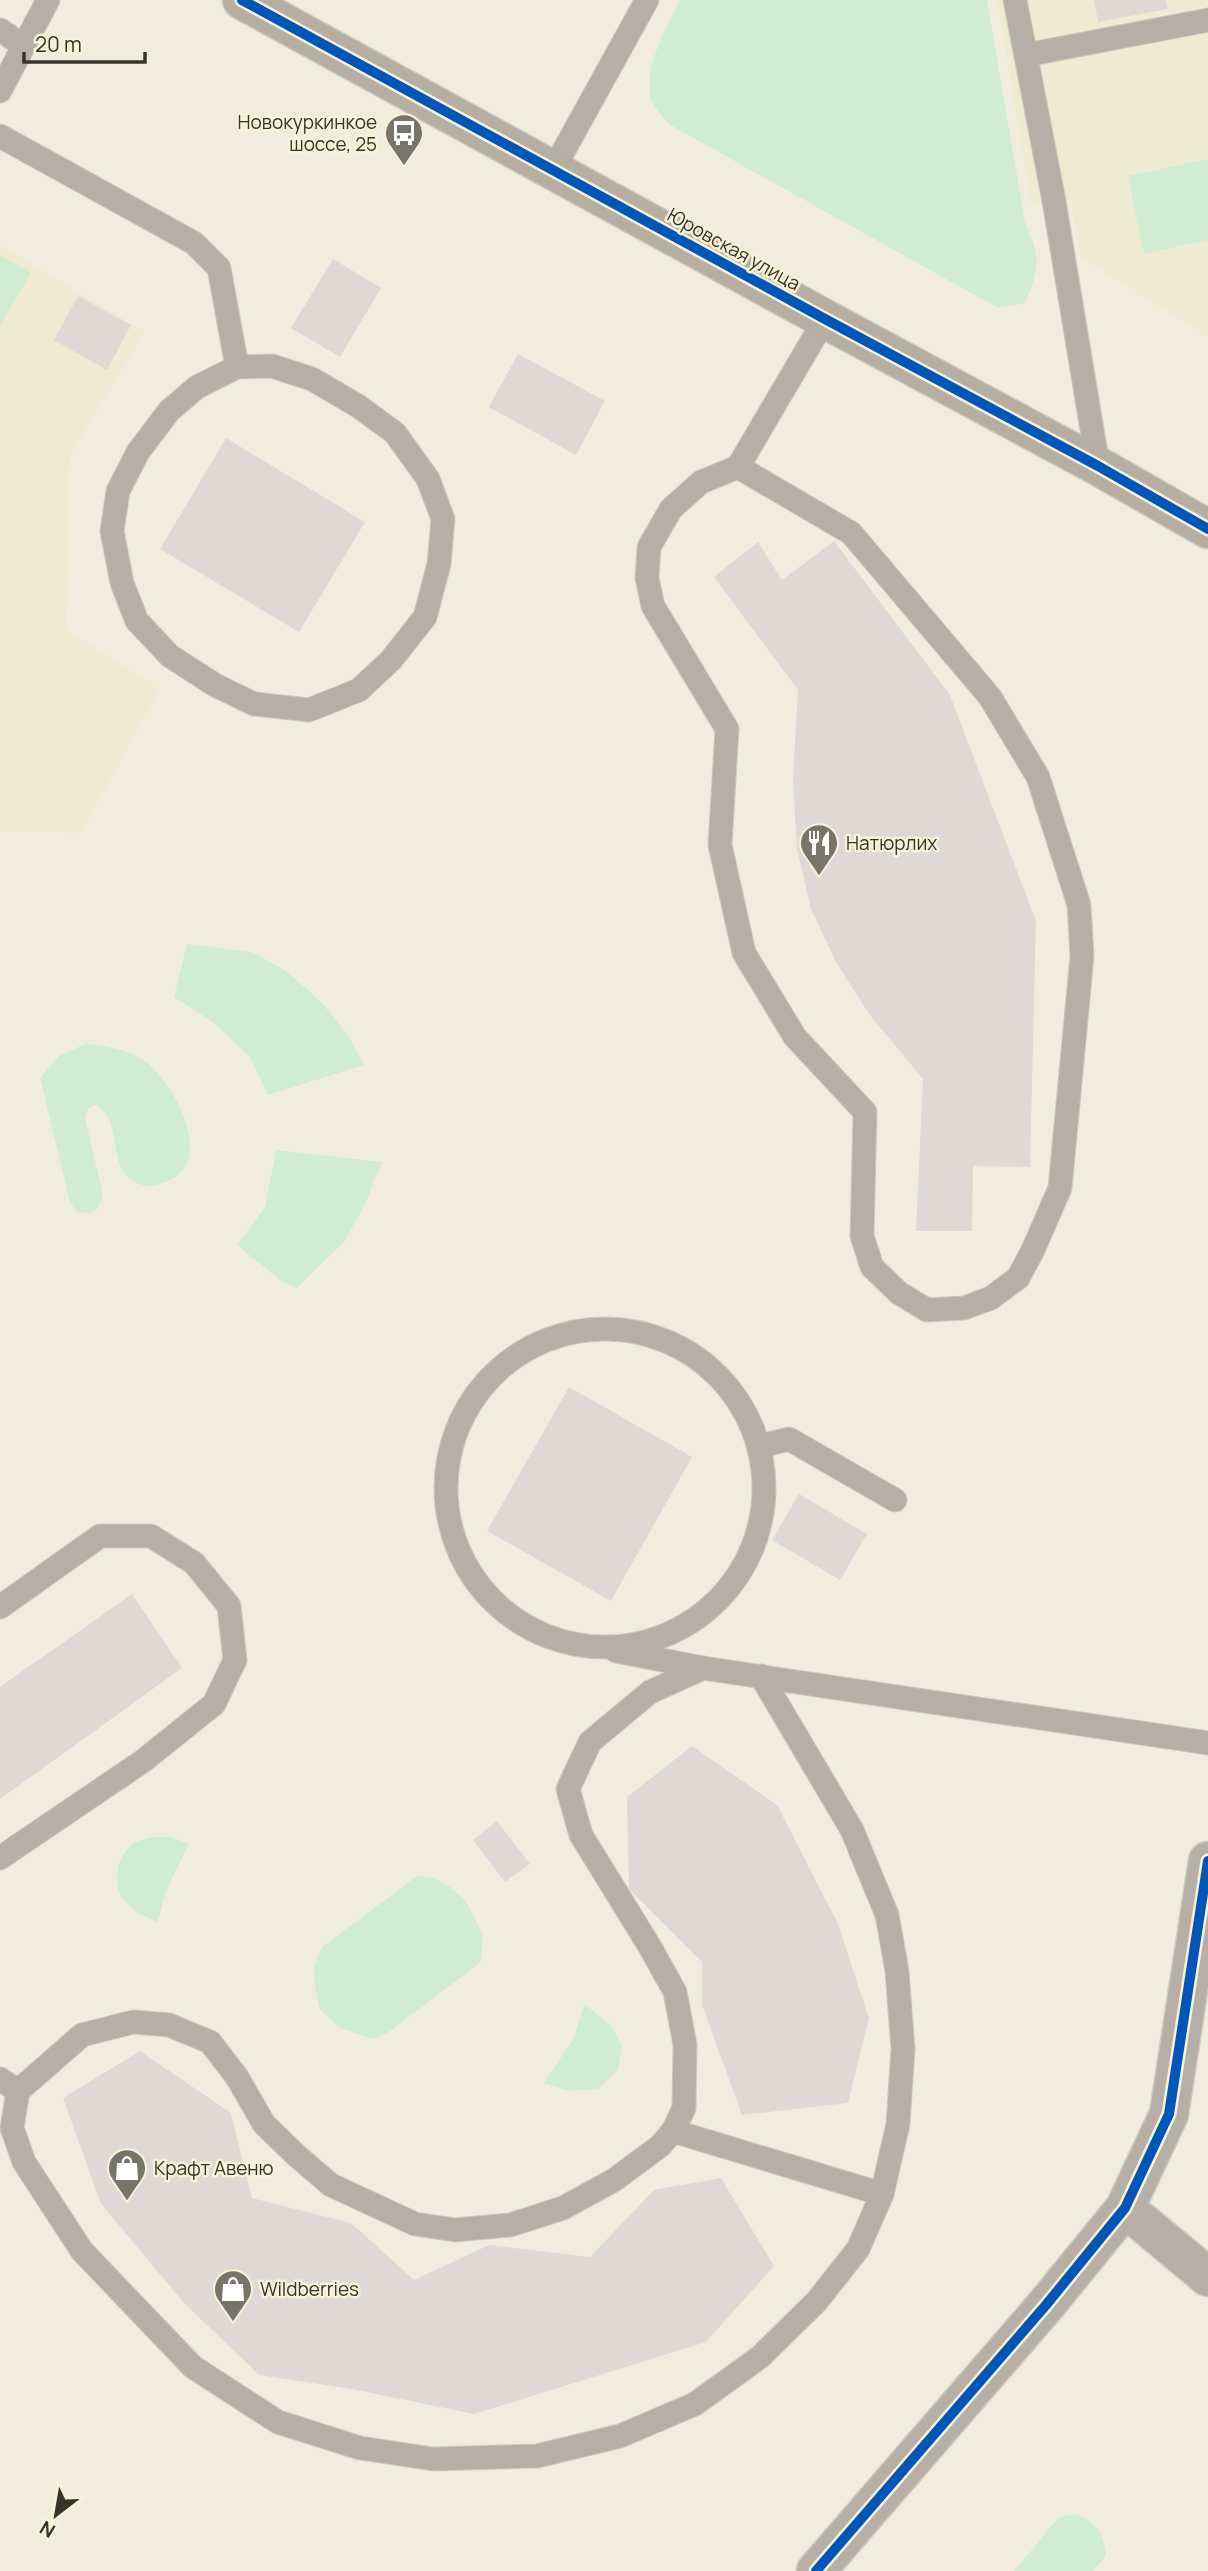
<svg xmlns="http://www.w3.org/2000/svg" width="1208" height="2571" font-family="Manrope,sans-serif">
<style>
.built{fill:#efebd2}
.green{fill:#d0edd3}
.building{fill:#dfd9d5}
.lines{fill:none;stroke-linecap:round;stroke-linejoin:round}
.lane-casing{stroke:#cdcbc0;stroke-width:25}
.street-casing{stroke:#cdcbc0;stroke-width:41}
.secondary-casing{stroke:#cdcbc0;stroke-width:41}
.lane{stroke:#b7afa6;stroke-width:23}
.street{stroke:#b7afa6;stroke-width:38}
.secondary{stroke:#b6ada3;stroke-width:38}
.cycleway-casing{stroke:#f7f2d8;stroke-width:15}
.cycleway{stroke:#0057b8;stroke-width:10}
.labels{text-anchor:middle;stroke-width:5;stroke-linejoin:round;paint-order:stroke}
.poi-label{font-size:19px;fill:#36342a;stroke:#f7f2d8;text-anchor:start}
.street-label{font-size:19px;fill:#36342a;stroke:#f7f2d8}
</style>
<rect width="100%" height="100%" fill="#f0eddf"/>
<g class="built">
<polygon points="997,0 1208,0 1208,337 1080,257 1071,199 1031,205"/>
<polygon points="0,245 145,332 70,455 66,629 160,689 81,833 0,831"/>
</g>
<g class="green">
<path d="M 680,0 L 987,0 L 1025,222 C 1041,258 1040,267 1025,303 L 998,308 L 670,125 C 665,118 657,111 653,104 C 639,74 667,27 680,0 Z"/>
<polygon points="1208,159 1208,240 1144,254 1128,176"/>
<polygon points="0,255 31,273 0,326"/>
<polygon points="187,944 251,952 285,970 321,1002 346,1032 364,1065 268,1095 250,1057 214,1023 174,997"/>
<path d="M 85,1044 C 107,1046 128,1049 146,1062 C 176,1085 217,1163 166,1182 C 156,1186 145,1188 135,1182 C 105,1166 125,1119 95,1105 L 88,1109 L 85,1118 L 103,1195 L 98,1208 L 89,1213 L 77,1212 L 70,1202 L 40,1078 L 59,1056 Z"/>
<polygon points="276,1150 382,1162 365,1204 344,1242 296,1289 280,1280 237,1245 265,1207"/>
<path d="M 152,1837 L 171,1837 L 189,1844 L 165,1893 L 158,1922 C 146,1917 134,1912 125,1901 C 110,1885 117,1852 136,1842 C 141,1840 147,1838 152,1837 Z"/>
<polygon points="417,1876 435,1878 450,1887 466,1901 483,1935 481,1962 389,2032 373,2039 340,2028 320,2010 315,1987 314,1966 322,1947"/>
<polygon points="584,2004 611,2025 622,2046 618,2070 598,2089 569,2091 544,2083 574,2038"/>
<path d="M 1076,2514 C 1098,2525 1103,2531 1106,2556 L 1093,2571 L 1014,2571 L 1059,2517 Z"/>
</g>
<g class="building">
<polygon points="1094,0 1166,0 1168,9 1098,22"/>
<polygon points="333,259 381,288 340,357 291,328"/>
<polygon points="78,296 131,325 107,370 54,340"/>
<polygon points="518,354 605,401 576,455 489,407"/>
<polygon points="226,438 365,522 299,632 160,549"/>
<polygon points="834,541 950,695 1036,921 1030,1167 973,1166 972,1231 916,1231 923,1079 869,1014 836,962 811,909 797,849 793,780 798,690 714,577 758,542 782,580"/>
<polygon points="569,1387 692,1457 611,1601 487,1531"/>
<polygon points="799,1494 867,1534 840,1580 772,1540"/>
<polygon points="132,1594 182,1668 0,1799 0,1687"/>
<polygon points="692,1746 777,1805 838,1924 869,2018 848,2103 742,2115 702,2005 702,1962 629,1889 627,1797"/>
<polygon points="497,1821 530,1864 505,1882 473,1840"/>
<polygon points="140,2051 231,2113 252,2198 351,2223 414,2280 489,2245 590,2257 654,2190 721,2178 774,2266 706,2342 474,2414 352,2389 259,2375 185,2304 101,2204 63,2098"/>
</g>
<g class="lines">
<defs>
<g id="lane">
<polyline points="1015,0 1054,201 1098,466"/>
<polyline points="0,30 24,46"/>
<polyline points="1026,55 1208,20"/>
<polyline points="0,91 48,0"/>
<polyline points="0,136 194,243 219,268 237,367"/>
<polyline points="553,170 647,0"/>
<polygon points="272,366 312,379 358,406 395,433 428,479 443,519 439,564 425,617 391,660 359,690 309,710 254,704 215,685 170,656 137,621 122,583 112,531 118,491 138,452 169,411 197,387 237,367"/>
<polyline points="738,467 851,533 990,697 1038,777 1079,905 1082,956 1060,1188 1033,1250 1018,1278 991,1298 964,1308 927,1310 899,1293 872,1267 862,1236 865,1112 795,1037 744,953 720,845 727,729 653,606 647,578 649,547 671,509 701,482 738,467 825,319"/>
<circle cx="605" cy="1488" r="159"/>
<polyline points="760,1446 789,1439 895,1500"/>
<polyline points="0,1607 100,1536 151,1536 194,1563 229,1606 235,1660 214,1704 143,1761 0,1858"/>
<polyline points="616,1651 703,1668 1208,1743"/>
<polyline points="703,1668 650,1692 590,1742 568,1789 581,1835 650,1947 675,1992 685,2045 684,2108 673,2131 882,2194"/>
<polyline points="0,2079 18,2091"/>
<polyline points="673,2131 660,2146 614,2180 563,2208 510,2225 455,2230 415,2224 331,2185 297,2156 264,2124 237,2077 210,2042 169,2025 133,2022 82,2035 18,2091 12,2128 24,2162 82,2251 193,2367 278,2422 360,2448 433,2459 537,2456 620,2436 695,2404 760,2357 817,2301 858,2249 882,2194 898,2124 903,2049 897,1971 887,1915 852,1830 761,1676"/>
</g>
<g id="street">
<polyline points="1125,2208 1208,2277"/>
<polyline points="816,2571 1046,2305 1125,2208 1169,2114 1208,1861"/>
</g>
<polyline id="secondary" points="242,0 825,319 1098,466 1208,529"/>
</defs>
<use href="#lane" class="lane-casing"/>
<use href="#street" class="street-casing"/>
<use href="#secondary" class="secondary-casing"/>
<use href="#lane" class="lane"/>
<use href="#street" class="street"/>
<use href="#secondary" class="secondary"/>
<defs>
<g id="cycleway">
<polyline points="242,0 825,319 1098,466 1208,529"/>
<polyline points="816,2571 1046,2305 1125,2208 1169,2114 1208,1861"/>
</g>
</defs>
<use href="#cycleway" class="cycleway-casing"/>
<use href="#cycleway" class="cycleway"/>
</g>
<defs>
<symbol id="bus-pin" viewBox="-11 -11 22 30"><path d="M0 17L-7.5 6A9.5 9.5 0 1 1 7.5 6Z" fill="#777569" stroke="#f7f2d8"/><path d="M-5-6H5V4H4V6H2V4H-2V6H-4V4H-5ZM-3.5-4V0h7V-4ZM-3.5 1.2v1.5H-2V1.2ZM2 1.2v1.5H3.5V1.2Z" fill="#fff"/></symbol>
<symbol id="restaurant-pin" viewBox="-11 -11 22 30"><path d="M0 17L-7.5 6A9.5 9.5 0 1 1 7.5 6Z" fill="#777569" stroke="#f7f2d8"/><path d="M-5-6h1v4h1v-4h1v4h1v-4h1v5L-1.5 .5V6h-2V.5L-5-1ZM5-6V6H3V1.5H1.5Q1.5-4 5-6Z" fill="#fff"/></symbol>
<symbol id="shop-pin" viewBox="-11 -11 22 30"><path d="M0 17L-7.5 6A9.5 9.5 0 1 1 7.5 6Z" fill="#777569" stroke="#f7f2d8"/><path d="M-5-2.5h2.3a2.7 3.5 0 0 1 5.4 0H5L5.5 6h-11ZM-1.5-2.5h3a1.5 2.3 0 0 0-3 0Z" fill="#fff"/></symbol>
</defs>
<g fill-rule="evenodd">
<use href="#bus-pin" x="382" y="111" width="44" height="60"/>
<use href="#restaurant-pin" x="797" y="821" width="44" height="60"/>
<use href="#shop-pin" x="105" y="2146" width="44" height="60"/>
<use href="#shop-pin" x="211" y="2267" width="44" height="60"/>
</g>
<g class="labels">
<g class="poi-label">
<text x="377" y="129" text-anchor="end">Новокуркинкое<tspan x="377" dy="22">шоссе, 25</tspan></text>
<text x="846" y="850">Натюрлих</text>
<text x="154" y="2175">Крафт Авеню</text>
<text x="260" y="2296">Wildberries</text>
</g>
<g class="street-label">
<text transform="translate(734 249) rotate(29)" y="7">Юровская улица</text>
</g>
</g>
<g transform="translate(56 2515) rotate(211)" stroke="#f7f2d8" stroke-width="5" paint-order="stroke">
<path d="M0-5L12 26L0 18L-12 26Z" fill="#36342a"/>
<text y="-10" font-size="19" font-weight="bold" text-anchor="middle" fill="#36342a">N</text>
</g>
<path d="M24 52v10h121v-10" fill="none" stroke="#36342a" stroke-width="3.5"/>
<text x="35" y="52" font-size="21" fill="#36342a" stroke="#f7f2d8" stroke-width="5" paint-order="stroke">20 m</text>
</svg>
